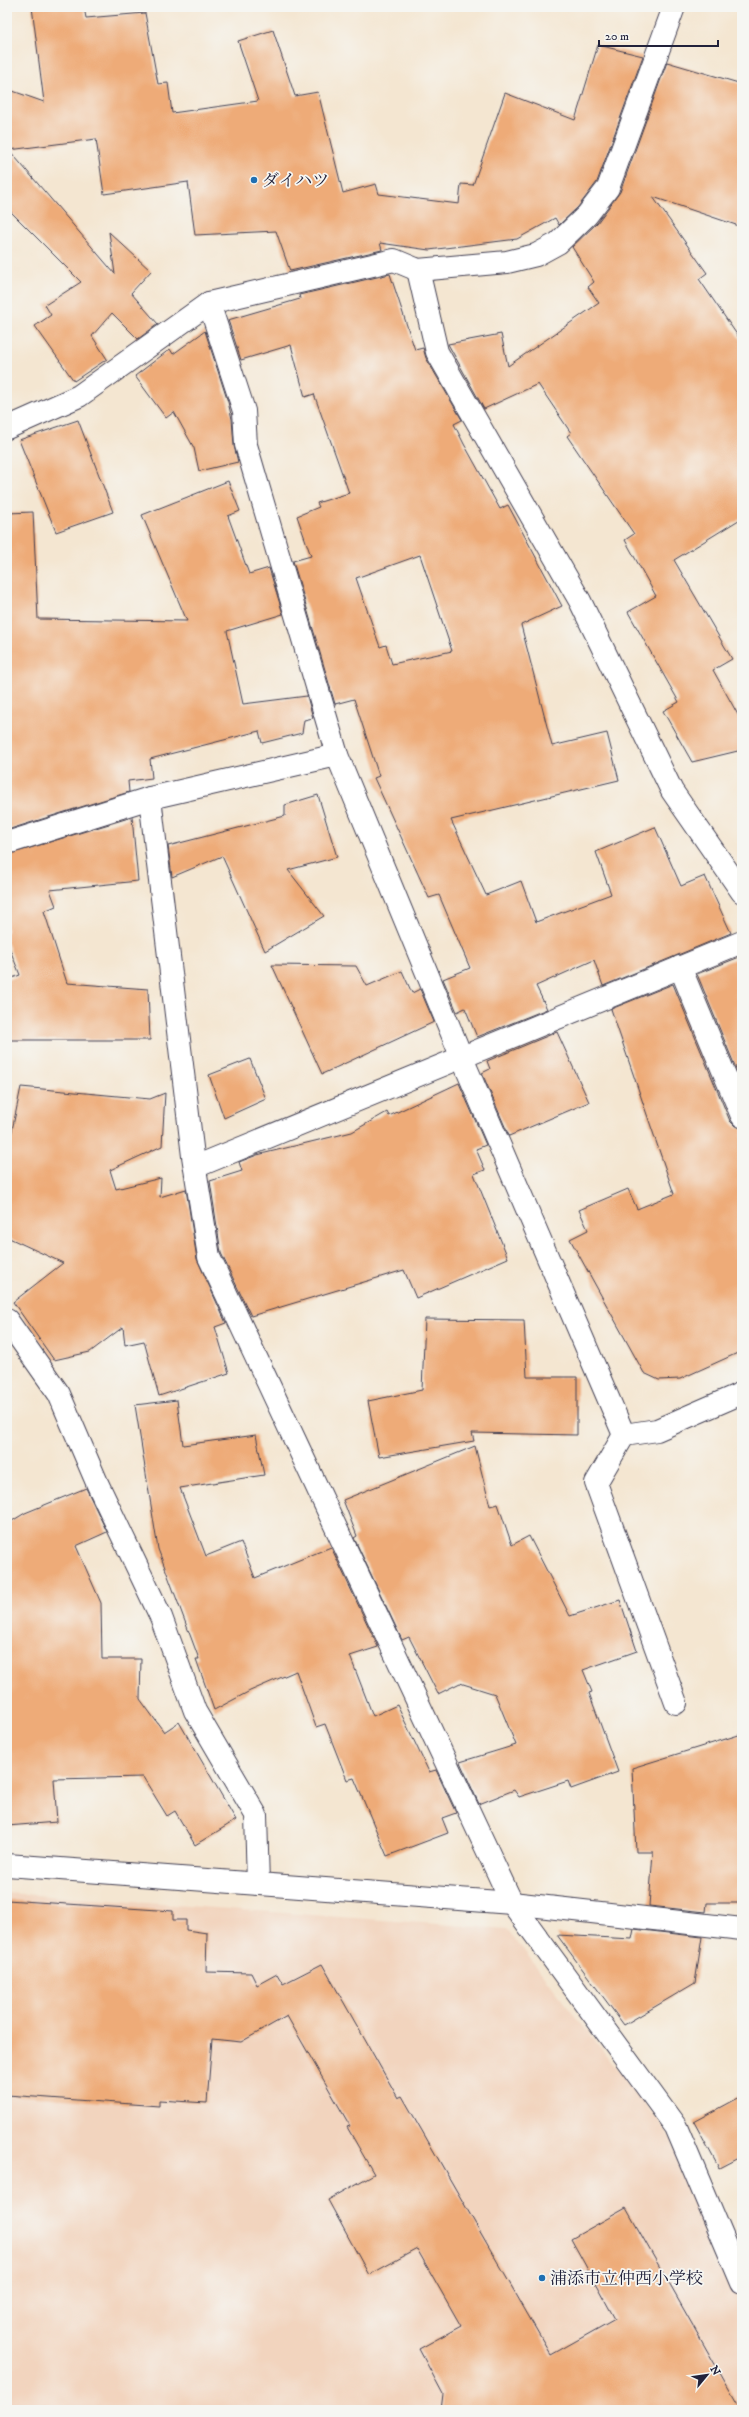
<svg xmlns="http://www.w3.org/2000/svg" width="749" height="2417" font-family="'IM FELL DW Pica','Noto Serif JP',serif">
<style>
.built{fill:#f2d4be}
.building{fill:#eeab78;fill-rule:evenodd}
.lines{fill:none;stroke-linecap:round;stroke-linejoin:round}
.minor-casing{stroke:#423f52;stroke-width:24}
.minor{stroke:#fff;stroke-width:22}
.poi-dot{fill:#1f6fb2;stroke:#f6f6f2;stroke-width:1.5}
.labels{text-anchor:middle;stroke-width:3.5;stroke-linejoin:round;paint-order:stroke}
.poi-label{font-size:17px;fill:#22223b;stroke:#f6f6f2;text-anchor:start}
</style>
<rect width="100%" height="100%" fill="#f6f6f2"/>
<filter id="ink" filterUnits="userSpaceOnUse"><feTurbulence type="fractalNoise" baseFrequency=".025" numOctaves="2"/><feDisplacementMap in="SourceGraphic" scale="8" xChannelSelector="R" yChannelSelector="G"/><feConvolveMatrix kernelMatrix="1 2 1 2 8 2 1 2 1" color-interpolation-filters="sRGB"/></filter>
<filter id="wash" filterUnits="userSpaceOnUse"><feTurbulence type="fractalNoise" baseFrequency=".012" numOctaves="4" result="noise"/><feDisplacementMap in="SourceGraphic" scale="16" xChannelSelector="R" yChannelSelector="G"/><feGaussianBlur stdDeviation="0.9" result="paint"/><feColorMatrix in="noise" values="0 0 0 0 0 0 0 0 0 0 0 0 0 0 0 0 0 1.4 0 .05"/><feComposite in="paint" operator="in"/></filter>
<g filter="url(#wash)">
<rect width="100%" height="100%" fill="#f4e6d1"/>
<polygon class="built" points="7,1893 507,1929 669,2135 742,2306 742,2410 7,2410"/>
<g id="blocks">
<g class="building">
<polygon points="32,7 84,7 86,18 145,13 158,84 168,83 172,113 258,101 238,41 273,30 295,96 318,92 343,193 376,184 379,194 459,204 461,184 473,185 505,93 575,120 598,45 643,56 597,182 578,207 559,225 555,218 517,239 429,250 380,243 382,250 290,271 276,231 195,235 188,182 104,194 96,139 9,150 115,274 109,232 151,271 131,293 158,324 138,339 112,313 92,336 107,359 74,381 35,326 51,315 45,305 81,282 7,208 7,89 44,102"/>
<polygon points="667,62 742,84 742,227 653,197 707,273 699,279 742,342 742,518 674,560 732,659 713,670 742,722 742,750 692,762 663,711 679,702 628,612 656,596 625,540 634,534 567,436 571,433 538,384 484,409 448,344 501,334 508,366 599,303 588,287 594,282 572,247 597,223 620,192"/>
<path d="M 390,274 L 415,350 L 423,348 L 426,358 L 462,420 L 454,424 L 464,444 L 500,509 L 508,505 L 562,606 L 521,625 L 552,746 L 607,733 L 619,780 L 451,820 L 486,895 L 521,881 L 536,922 L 611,894 L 596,852 L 655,827 L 681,886 L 705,876 L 731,933 L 603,986 L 594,960 L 536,986 L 547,1009 L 477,1037 L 465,1008 L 457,1012 L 443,979 L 470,968 L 439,895 L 429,898 L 374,778 L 379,776 L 354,699 L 335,704 L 293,561 L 311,556 L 297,516 L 319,507 L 317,503 L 349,493 L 314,394 L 305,397 L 291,345 L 241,360 L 228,320 L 300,299 L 299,295 ZM 420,555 L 452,651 L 392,664 L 386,645 L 380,647 L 356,578 Z"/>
<polygon points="205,331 228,402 232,419 234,446 238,462 199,471 194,448 174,412 166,418 135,376 170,349 173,354"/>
<polygon points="78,420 113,512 56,532 19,440"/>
<polygon points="228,481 240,511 228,516 249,574 269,568 283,614 227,631 243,704 307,696 313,718 304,720 302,733 262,743 259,731 150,759 152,778 128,781 129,792 7,830 7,513 33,512 38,619 187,621 142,515"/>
<polygon points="318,795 337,857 288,870 324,916 265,951 222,856 172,877 168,846 285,816 285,805"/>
<polygon points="132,817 138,881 50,890 56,906 44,911 67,983 148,989 150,1040 7,1040 7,980 20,975 7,942 7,855"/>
<polygon points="742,956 742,1083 697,974"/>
<polygon points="272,965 356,966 367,986 402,971 412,993 420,989 434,1022 322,1074"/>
<polygon points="673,984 730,1121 735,1126 742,1128 742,1351 680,1379 659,1380 644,1373 570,1239 588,1230 579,1210 628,1189 637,1209 674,1194 611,1009"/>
<polygon points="557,1032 589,1102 509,1136 482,1073 490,1069 487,1061"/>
<polygon points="250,1059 266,1099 224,1118 209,1075"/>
<polygon points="459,1083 486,1145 476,1149 485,1170 474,1174 508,1258 416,1298 404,1270 251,1316 221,1253 210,1181 242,1171 239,1162 257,1155 352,1132 387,1112 389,1116"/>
<polygon points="21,1087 150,1099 165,1093 162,1146 110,1170 116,1189 161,1178 160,1197 186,1189 197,1259 226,1323 215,1327 229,1373 159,1396 144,1341 125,1345 123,1327 90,1352 54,1360 13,1302 63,1263 7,1237 7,1155"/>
<polygon points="425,1319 524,1320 527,1377 577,1377 577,1435 472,1433 474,1441 379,1457 368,1401 422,1390"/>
<polygon points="177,1400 183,1445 256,1435 264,1475 180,1488 206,1556 241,1542 255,1578 331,1547 378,1647 350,1656 373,1716 397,1705 429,1772 436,1770 456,1813 442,1818 448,1833 387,1856 354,1778 347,1780 325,1724 316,1727 296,1671 250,1691 214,1710 196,1659 199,1659 158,1549 135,1405"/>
<polygon points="475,1446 490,1506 498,1504 512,1545 529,1536 570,1616 620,1600 637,1651 583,1670 592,1692 589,1693 618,1772 571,1789 568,1781 519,1797 514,1790 479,1804 460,1762 516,1745 495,1694 460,1683 438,1694 409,1637 402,1640 354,1538 357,1536 343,1500"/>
<polygon points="86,1488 107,1532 76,1546 101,1603 102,1659 141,1659 140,1699 164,1732 179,1722 236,1820 195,1845 175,1811 167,1816 143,1777 54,1779 57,1822 7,1826 7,1524 25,1513"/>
<polygon points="742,1734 742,1903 707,1903 706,1912 649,1906 653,1852 636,1852 632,1768"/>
<polygon points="7,1900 173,1911 173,1920 186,1920 186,1930 207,1933 206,1972 251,1973 257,1985 277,1974 283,1984 322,1964 398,2098 402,2096 551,2355 615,2319 571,2239 626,2208 741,2410 441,2410 443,2394 419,2349 461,2326 417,2249 369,2275 328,2200 374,2174 347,2127 350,2126 287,2016 241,2042 212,2039 207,2103 159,2100 159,2106 7,2095"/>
<polygon points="634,1929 702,1937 695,1983 624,2025 557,1935 632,1939"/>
<polygon points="742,2096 742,2156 719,2168 694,2122"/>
</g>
</g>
</g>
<g filter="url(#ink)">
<use href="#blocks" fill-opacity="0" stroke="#423f52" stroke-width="1"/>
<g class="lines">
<defs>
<g id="minor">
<polyline points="418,270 437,352 580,601 672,791 742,892"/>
<polyline points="209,303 244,411 246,445 337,755 462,1058 624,1435 657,1430 742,1393"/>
<polyline points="7,428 79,396 209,303 394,260 418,270 507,262 536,255 558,243 587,215 608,188 674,7"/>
<polyline points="150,798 193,1156 209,1257 512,1903 676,2127 742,2283"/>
<polyline points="7,843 150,798 337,755"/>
<polyline points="680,967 742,1116"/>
<polyline points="195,1167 742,942"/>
<polyline points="7,1320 59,1394 98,1485 161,1617 195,1711 256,1815 258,1884"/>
<polyline points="624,1435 596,1483 676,1703"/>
<polyline points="7,1865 512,1903 742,1929"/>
</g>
</defs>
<use href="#minor" class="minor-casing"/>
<use href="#minor" class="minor"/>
</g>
</g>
<g class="poi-dot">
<circle cx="254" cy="180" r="4"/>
<circle cx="542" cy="2278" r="4"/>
</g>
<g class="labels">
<g class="poi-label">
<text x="262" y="186">ダイハツ</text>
<text x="550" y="2284">浦添市立仲西小学校</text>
</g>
</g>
<rect width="749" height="2417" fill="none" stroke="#f6f6f2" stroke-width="24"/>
<g transform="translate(707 2375) rotate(61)" stroke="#f6f6f2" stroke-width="3" paint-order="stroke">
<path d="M0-3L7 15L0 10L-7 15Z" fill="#22223b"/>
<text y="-6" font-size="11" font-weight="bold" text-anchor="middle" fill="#22223b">N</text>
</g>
<path d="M599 40v6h119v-6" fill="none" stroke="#22223b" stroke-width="2"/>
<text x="605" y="40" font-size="12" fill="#22223b" stroke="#f6f6f2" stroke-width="3" paint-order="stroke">20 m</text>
</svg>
